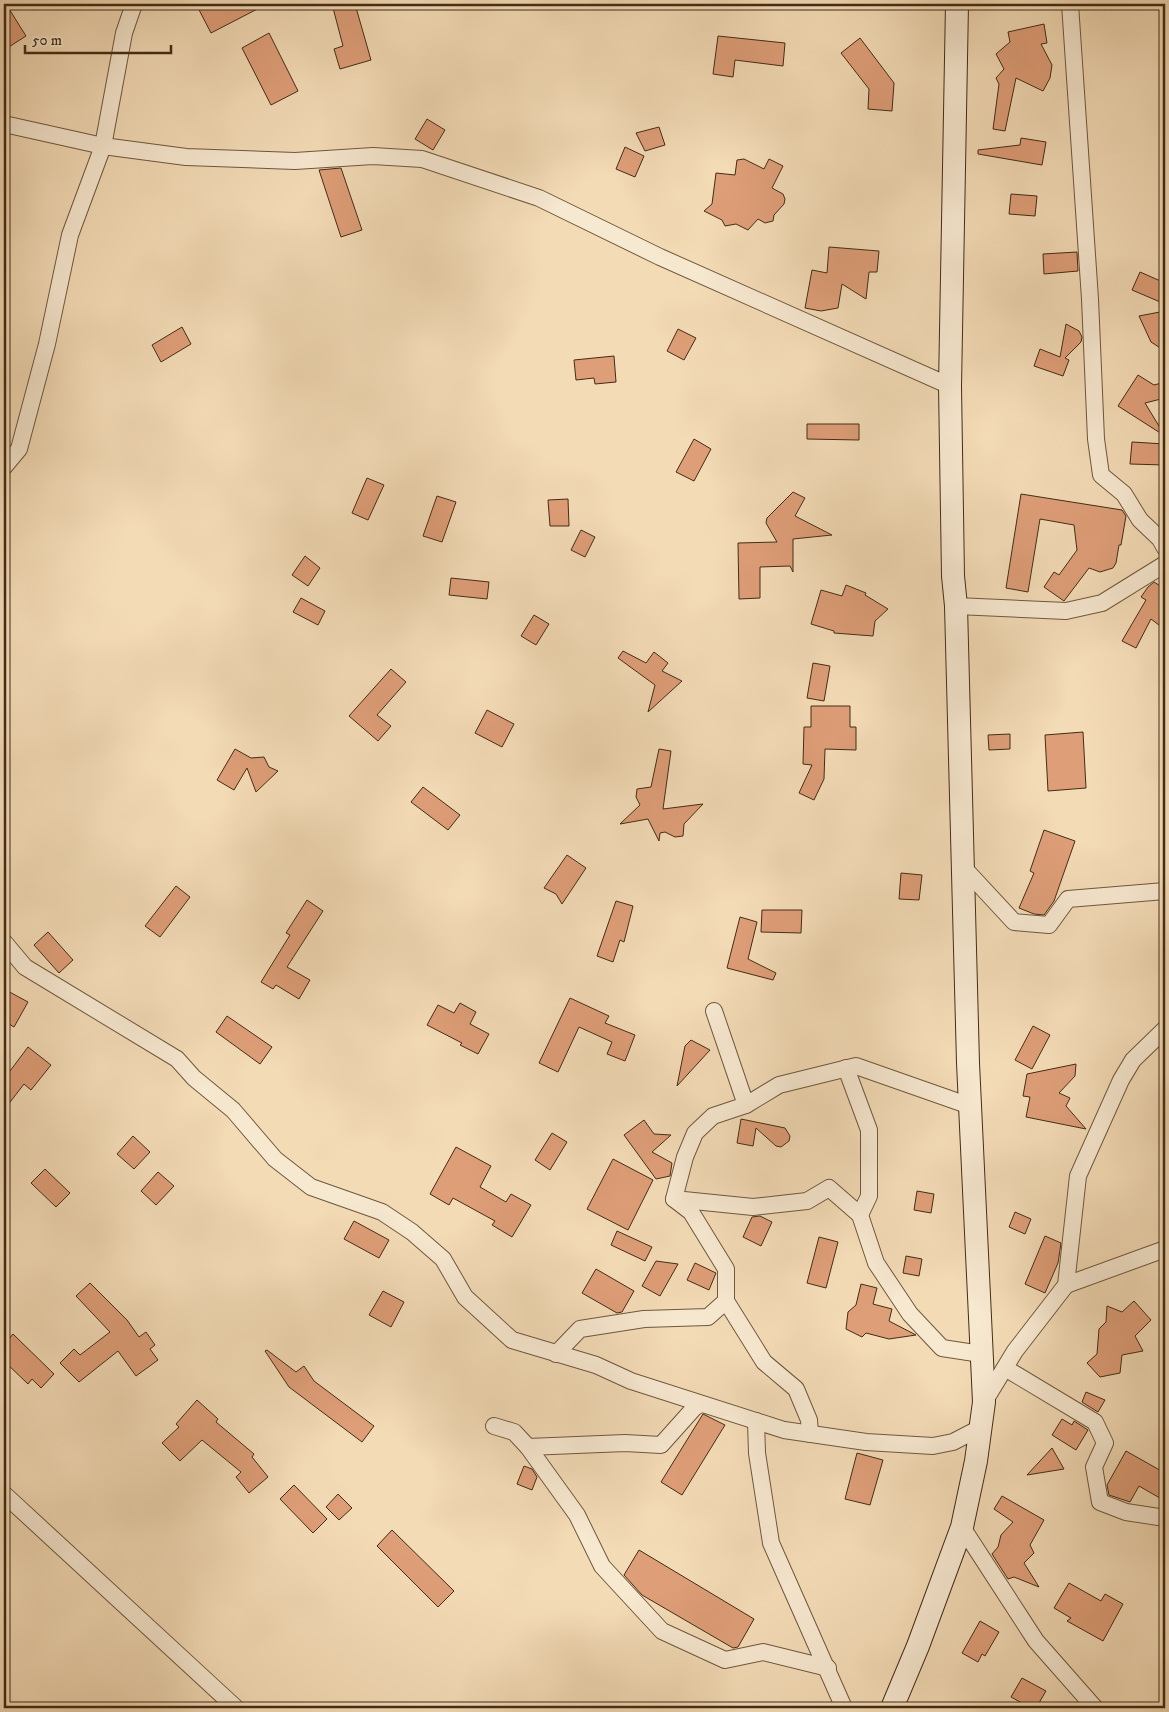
<svg xmlns="http://www.w3.org/2000/svg" width="1169" height="1712" font-family="'IM FELL DW Pica',serif">
<style>
.building{fill:#de9e78;stroke:#432c15}
.lines{fill:none;stroke-linecap:round;stroke-linejoin:round}
.street-casing{stroke:#6f583d;stroke-width:18}
.secondary-casing{stroke:#432c15;stroke-width:24}
.street{stroke:#f7e8d0;stroke-width:16}
.secondary{stroke:#f7e8d0;stroke-width:22}
</style>
<rect width="100%" height="100%" fill="#f3dbb6"/>
<filter id="stains"><feTurbulence type="fractalNoise" baseFrequency=".004" numOctaves="4"/><feColorMatrix values="0 0 0 0 .2 0 0 0 0 .09 0 0 0 0 .02 0 0 0 .5 -.17"/></filter>
<radialGradient id="worn" r=".72"><stop offset=".6" stop-color="#630" stop-opacity="0"/><stop offset="1" stop-color="#630" stop-opacity=".3"/></radialGradient>
<g class="building">
<polygon points="4,4 6,4 26,36 4,50"/>
<polygon points="196,4 267,4 211,33"/>
<polygon points="332,4 355,4 371,60 340,69 334,49 343,46"/>
<polygon points="1044,24 1047,43 1041,44 1052,65 1050,78 1043,91 1016,78 1005,131 993,129 999,84 996,78 1004,69 996,54 1010,42 1008,32"/>
<polygon points="269,33 298,91 271,105 242,48"/>
<polygon points="718,36 785,43 783,66 735,60 733,77 713,74"/>
<polygon points="860,38 894,83 892,111 868,109 869,89 841,53"/>
<polygon points="427,119 445,130 433,150 415,139"/>
<polygon points="659,127 665,145 645,151 636,133"/>
<polygon points="1021,138 1046,142 1042,165 978,154 978,150 1020,145"/>
<polygon points="625,147 644,156 635,177 616,169"/>
<polygon points="744,159 764,169 769,159 783,166 772,188 783,194 785,199 784,204 774,215 773,221 765,223 758,219 748,230 736,224 725,226 722,220 704,211 712,204 716,173 735,175 737,160"/>
<polygon points="341,168 362,230 341,237 319,170"/>
<polygon points="1011,194 1037,196 1035,216 1009,214"/>
<polygon points="829,247 879,251 877,272 869,272 866,299 842,284 838,308 821,311 805,308 812,270 827,273"/>
<polygon points="1077,252 1078,271 1044,274 1043,254"/>
<polygon points="1140,272 1165,283 1165,304 1132,290"/>
<polygon points="1165,311 1165,351 1151,342 1139,316"/>
<polygon points="1066,324 1079,331 1082,337 1081,342 1065,358 1069,360 1063,376 1034,366 1040,349 1060,357"/>
<polygon points="182,327 191,344 161,362 152,345"/>
<polygon points="678,329 696,338 684,360 667,351"/>
<polygon points="614,356 616,382 595,384 594,378 576,380 574,360"/>
<polygon points="1138,375 1154,385 1165,382 1165,398 1145,403 1165,436 1118,406"/>
<polygon points="807,424 859,424 859,440 807,439"/>
<polygon points="694,439 711,449 694,481 676,472"/>
<polygon points="1132,442 1165,444 1165,465 1130,464"/>
<polygon points="367,478 384,485 368,520 352,513"/>
<polygon points="793,492 805,498 795,516 832,535 793,539 793,572 790,566 760,567 760,598 739,599 738,543 777,542 766,523 767,518"/>
<polygon points="1021,494 1122,510 1126,516 1121,545 1119,545 1116,563 1113,568 1100,572 1089,568 1064,601 1044,587 1054,572 1059,575 1077,550 1074,525 1040,519 1028,592 1006,588"/>
<polygon points="437,496 456,502 442,542 423,536"/>
<polygon points="568,499 569,526 550,526 548,500"/>
<polygon points="581,530 595,537 585,557 571,550"/>
<polygon points="305,556 320,568 308,586 292,575"/>
<polygon points="451,578 489,582 487,599 449,595"/>
<polygon points="1154,582 1165,589 1165,615 1159,625 1151,619 1136,648 1122,641 1146,600 1141,597 1148,587"/>
<polygon points="846,585 866,593 865,595 888,609 875,621 873,636 834,633 834,631 811,624 821,590 842,596"/>
<polygon points="301,598 325,611 318,625 293,612"/>
<polygon points="534,615 549,624 536,645 521,636"/>
<polygon points="623,651 646,663 654,652 668,663 662,671 682,681 648,712 655,685 618,658"/>
<polygon points="813,663 830,666 824,701 807,698"/>
<polygon points="391,669 406,682 377,715 391,726 378,741 349,716"/>
<polygon points="811,706 850,706 850,727 856,727 856,750 825,749 824,779 814,800 799,793 812,765 803,764 804,727 811,727"/>
<polygon points="487,710 514,724 502,747 475,733"/>
<polygon points="1083,732 1086,788 1048,791 1045,735"/>
<polygon points="1010,734 1010,749 989,750 988,735"/>
<polygon points="235,749 251,758 264,757 269,767 278,771 256,792 247,768 234,790 217,780"/>
<polygon points="659,749 671,751 663,809 703,804 684,824 683,836 675,837 665,832 660,833 659,841 648,819 620,824 640,805 636,797 637,789 651,787"/>
<polygon points="423,787 460,815 448,830 411,802"/>
<polygon points="1044,830 1075,841 1054,901 1044,915 1034,914 1019,908 1034,873 1030,871"/>
<polygon points="567,855 586,868 562,904 556,894 544,888"/>
<polygon points="901,873 922,875 919,900 899,899"/>
<polygon points="176,886 190,897 160,937 145,926"/>
<polygon points="307,900 323,911 287,967 310,980 299,999 276,985 273,989 261,982 290,935 286,933"/>
<polygon points="616,901 633,906 624,942 620,940 613,962 597,956"/>
<polygon points="762,910 802,910 801,933 761,932"/>
<polygon points="740,917 757,922 748,959 776,973 773,980 727,968"/>
<polygon points="48,932 73,960 59,973 34,945"/>
<polygon points="4,989 28,1002 14,1027 4,1021"/>
<polygon points="570,998 609,1016 605,1023 635,1035 625,1061 607,1054 612,1042 579,1027 558,1072 539,1063"/>
<polygon points="460,1003 476,1012 470,1024 489,1034 478,1054 460,1045 462,1043 427,1025 438,1005 454,1013"/>
<polygon points="227,1016 272,1047 260,1064 216,1032"/>
<polygon points="1033,1026 1050,1035 1032,1069 1015,1060"/>
<polygon points="691,1040 710,1050 677,1086 685,1046"/>
<polygon points="28,1047 51,1065 31,1090 24,1084 4,1110 4,1079"/>
<polygon points="1076,1064 1075,1076 1059,1093 1070,1098 1066,1106 1086,1129 1026,1117 1030,1097 1023,1096 1027,1074"/>
<polygon points="741,1119 785,1128 790,1136 789,1141 781,1147 776,1146 756,1128 753,1146 737,1143"/>
<polygon points="644,1120 654,1134 671,1135 652,1152 672,1163 670,1176 656,1179 624,1135"/>
<polygon points="552,1133 567,1142 550,1170 535,1160"/>
<polygon points="133,1136 150,1152 134,1169 117,1154"/>
<polygon points="456,1147 491,1166 480,1187 506,1202 511,1194 531,1205 512,1237 492,1225 495,1221 453,1198 449,1205 430,1194"/>
<polygon points="613,1159 653,1180 628,1230 587,1209"/>
<polygon points="45,1169 70,1193 56,1207 31,1183"/>
<polygon points="158,1172 174,1186 156,1205 141,1191"/>
<polygon points="917,1191 934,1194 931,1213 914,1210"/>
<polygon points="1015,1212 1031,1219 1025,1234 1009,1227"/>
<polygon points="760,1216 772,1222 761,1246 743,1237 752,1217"/>
<polygon points="354,1221 389,1240 379,1258 344,1239"/>
<polygon points="617,1231 652,1247 645,1261 611,1245"/>
<polygon points="1045,1236 1061,1243 1058,1263 1045,1293 1025,1284"/>
<polygon points="819,1237 838,1242 826,1288 807,1283"/>
<polygon points="906,1256 922,1259 919,1276 903,1273"/>
<polygon points="656,1261 678,1264 660,1296 642,1286"/>
<polygon points="695,1263 716,1273 709,1290 687,1280"/>
<polygon points="596,1269 634,1291 622,1312 617,1313 582,1293"/>
<polygon points="90,1283 127,1320 139,1337 146,1332 155,1345 150,1349 158,1360 136,1376 118,1351 79,1382 60,1363 74,1349 80,1355 110,1332 76,1296"/>
<polygon points="861,1284 877,1288 873,1304 892,1309 889,1321 916,1335 889,1339 866,1333 862,1337 846,1329 848,1312 856,1305"/>
<polygon points="383,1291 404,1302 391,1327 369,1315"/>
<polygon points="1134,1301 1151,1320 1135,1336 1143,1351 1122,1355 1120,1373 1100,1377 1087,1363 1097,1354 1099,1329 1106,1322 1107,1306 1122,1312"/>
<polygon points="13,1334 54,1374 41,1388 32,1379 28,1384 4,1361 4,1345"/>
<polygon points="267,1350 296,1372 304,1366 314,1381 374,1426 362,1442 289,1387 265,1351"/>
<polygon points="1086,1392 1105,1400 1098,1412 1082,1402"/>
<polygon points="197,1400 218,1419 216,1422 254,1454 252,1457 268,1477 249,1493 236,1477 241,1472 202,1440 180,1461 162,1443 179,1427 176,1424"/>
<polygon points="703,1414 725,1425 682,1495 661,1482"/>
<polygon points="1062,1419 1072,1425 1074,1421 1088,1430 1076,1450 1052,1435"/>
<polygon points="1052,1448 1064,1469 1027,1475"/>
<polygon points="1126,1451 1165,1473 1165,1501 1139,1486 1130,1502 1109,1495 1107,1485"/>
<polygon points="857,1453 883,1460 870,1505 845,1499"/>
<polygon points="524,1466 532,1469 537,1477 532,1490 517,1484"/>
<polygon points="294,1485 327,1519 313,1533 280,1499"/>
<polygon points="338,1494 352,1508 339,1520 326,1507"/>
<polygon points="1002,1496 1044,1520 1030,1545 1034,1553 1024,1563 1039,1587 1014,1577 1008,1579 992,1554 998,1547 1001,1535 1013,1522 994,1509"/>
<polygon points="392,1530 454,1591 438,1607 377,1546"/>
<polygon points="639,1550 754,1619 738,1647 733,1648 642,1595 624,1575"/>
<polygon points="1069,1583 1101,1601 1105,1594 1123,1604 1103,1641 1067,1621 1071,1618 1054,1608"/>
<polygon points="980,1621 999,1632 985,1656 982,1654 978,1662 962,1653"/>
<polygon points="1022,1678 1046,1691 1036,1708 1031,1708 1011,1697"/>
</g>
<g class="lines">
<defs>
<g id="street">
<polyline points="1070,4 1090,299 1096,439 1101,475 1124,494 1140,520 1160,539 1165,548"/>
<polyline points="4,124 103,146 186,157 295,161 373,156 422,159 539,198 660,257 950,386"/>
<polyline points="4,467 19,449 47,344 70,235 103,146 124,33 134,4"/>
<polyline points="956,606 1066,611 1102,603 1165,564"/>
<polyline points="963,867 1014,922 1049,925 1068,899 1165,891"/>
<polyline points="4,942 25,967 177,1059 194,1078 233,1110 275,1159 311,1187 382,1212 412,1232 443,1259 465,1297 512,1340 596,1365 631,1381 784,1430 866,1442 933,1446 953,1442 980,1428"/>
<polyline points="714,1011 746,1105"/>
<polyline points="846,1068 869,1130 869,1196 860,1215"/>
<polyline points="674,1199 753,1207 807,1201 829,1188 860,1215 876,1263 910,1314 942,1348 981,1354"/>
<polyline points="1066,1285 1165,1249"/>
<polyline points="556,1354 580,1329 644,1319 708,1317 726,1301"/>
<polyline points="1005,1368 1095,1422 1105,1443 1094,1467 1100,1502 1126,1512 1165,1518"/>
<polyline points="984,1402 1015,1351 1066,1285 1078,1176 1121,1080 1133,1060 1165,1029"/>
<polyline points="756,1421 757,1453 771,1543 844,1708"/>
<polyline points="494,1426 514,1432 528,1447 577,1515 602,1566 662,1631 725,1660 763,1652 828,1668"/>
<polyline points="810,1434 809,1420 796,1389 764,1362 726,1301 726,1269 691,1212 674,1199 685,1157 695,1133 713,1116 746,1105 779,1085 856,1066 970,1106"/>
<polyline points="528,1447 625,1443 661,1445 695,1407 701,1404"/>
<polyline points="4,1494 236,1708"/>
<polyline points="962,1527 1036,1641 1095,1708"/>
</g>
<polyline id="secondary" points="892,1708 918,1646 962,1527 976,1461 984,1402 968,1063 956,606 953,576 950,386 957,4"/>
</defs>
<use href="#street" class="street-casing"/>
<use href="#secondary" class="secondary-casing"/>
<use href="#street" class="street"/>
<use href="#secondary" class="secondary"/>
</g>
<rect width="1169" height="1712" fill="none" stroke="#f3dbb6" stroke-width="20"/>
<rect x="5" y="5" width="1159" height="1702" fill="none" stroke="#432c15" stroke-width="2.5"/>
<rect x="10" y="10" width="1149" height="1692" fill="none" stroke="#432c15"/>
<path d="M25 45v8h146v-8" fill="none" stroke="#432c15" stroke-width="2.5"/>
<text x="32" y="45" font-size="15" fill="#432c15" stroke="#f7e8d0" stroke-width="4" paint-order="stroke">50 m</text>
<rect width="100%" height="100%" filter="url(#stains)"/>
<rect width="100%" height="100%" fill="url(#worn)"/>
</svg>
